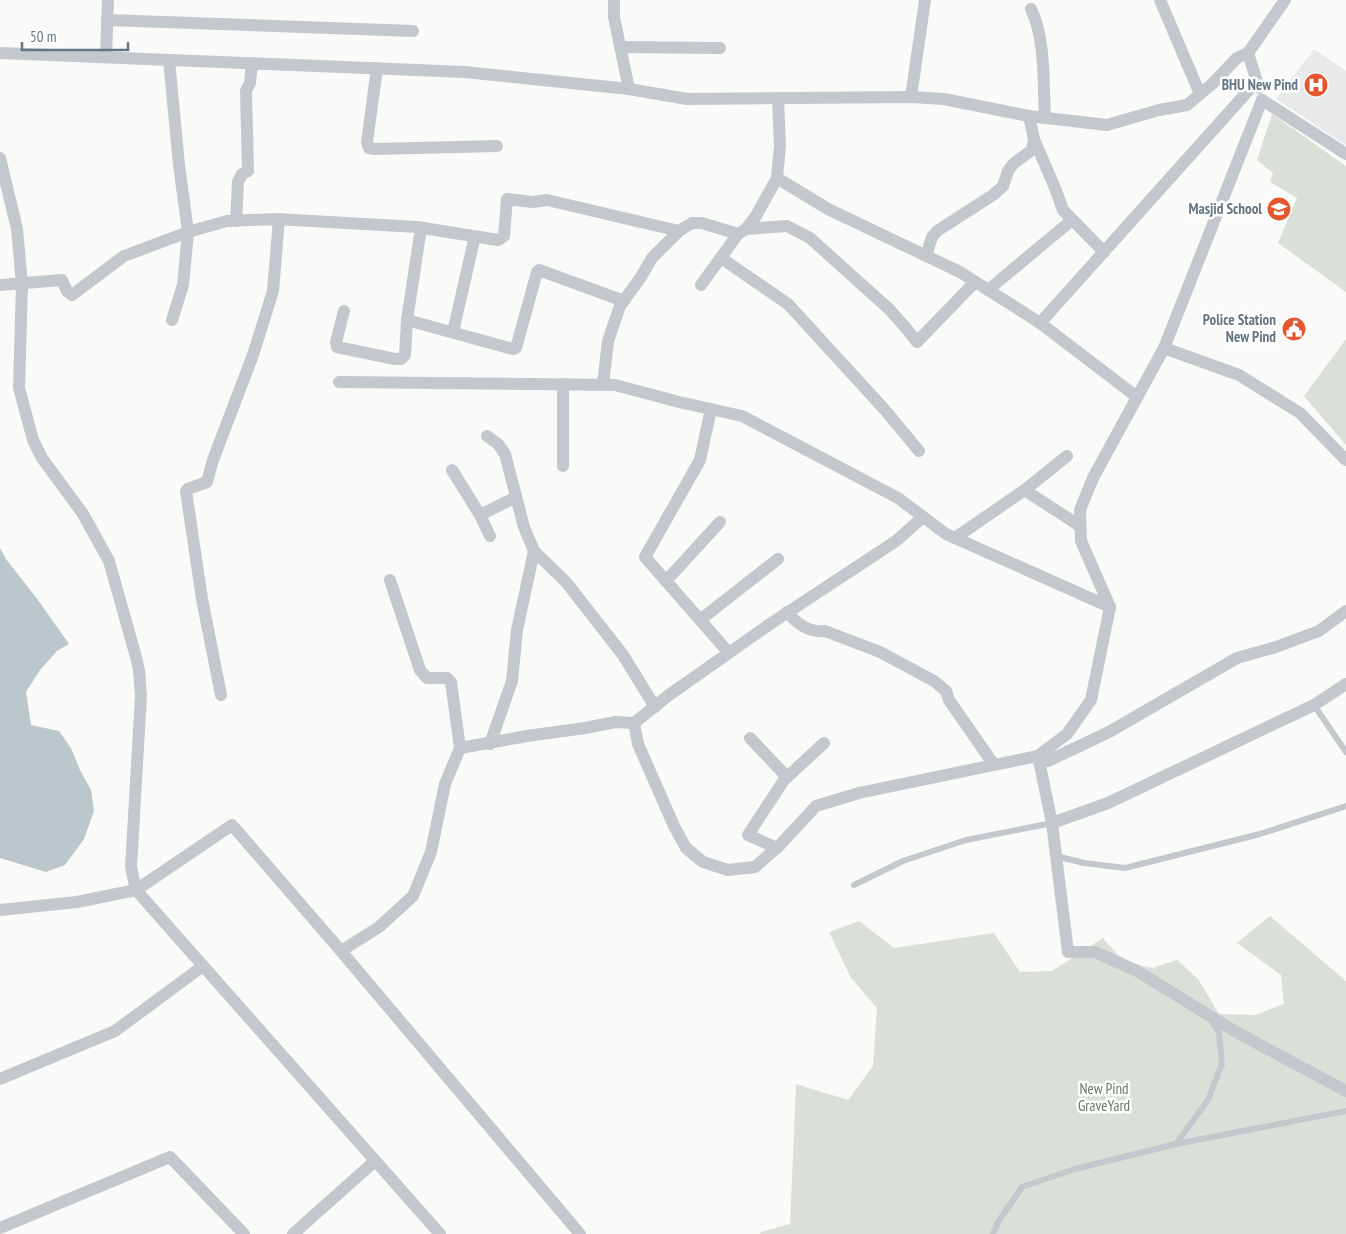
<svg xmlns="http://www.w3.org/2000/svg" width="1346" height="1234" font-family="'PT Sans Narrow',sans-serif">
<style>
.built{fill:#e8e9e9}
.green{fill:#dadfd7}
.water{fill:#bbc7cb}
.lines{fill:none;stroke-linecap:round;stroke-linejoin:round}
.lane{stroke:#c3c8cc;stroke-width:6}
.street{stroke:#c3c8cc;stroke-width:12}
.labels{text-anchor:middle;stroke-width:5;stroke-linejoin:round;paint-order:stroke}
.poi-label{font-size:15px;font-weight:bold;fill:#657683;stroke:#fff;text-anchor:end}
.park-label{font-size:15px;fill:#687a64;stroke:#fff}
</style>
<rect width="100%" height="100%" fill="#fafaf8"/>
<polygon class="built" points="1314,49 1346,71 1346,145 1276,99"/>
<g class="green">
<polygon points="1272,114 1346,166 1346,292 1278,243 1297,198 1270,182 1273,173 1257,160"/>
<polygon points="1346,339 1346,445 1304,396"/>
<polygon points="1270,916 1346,981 1346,1234 760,1234 761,1232 790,1224 796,1084 848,1100 873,1066 877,1008 851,978 829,932 859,921 894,948 994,933 1020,972 1052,971 1103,938 1123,961 1152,968 1177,960 1198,979 1219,1014 1255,1015 1284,1004 1281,975 1237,943"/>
</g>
<polygon class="water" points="0,548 6,559 38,600 69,644 57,651 40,670 26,692 31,725 59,731 71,748 80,770 91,790 94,811 84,839 65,865 46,872 0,858"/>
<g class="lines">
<g class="lane">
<polyline points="1314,705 1346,752"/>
<polyline points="1056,856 1084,863 1125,868 1260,834 1346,806"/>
<polyline points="854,885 903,861 966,840 1052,823"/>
<polyline points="1176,1144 1346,1111"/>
<polyline points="993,1234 998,1222 1022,1187 1075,1169 1176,1144 1208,1100 1222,1064 1219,1033 1212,1021"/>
</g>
<g class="street">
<polyline points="614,0 614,17 629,89"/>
<polyline points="1160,0 1200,94"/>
<path d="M 1031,9 C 1046,40 1043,84 1045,118"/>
<polyline points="107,20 413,31"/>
<polyline points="620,47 720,48"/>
<polyline points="0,53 465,72 629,89 687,99 911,97 944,99 1029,116 1107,125 1159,110 1187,105 1212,84 1237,58 1248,53"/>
<polyline points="106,57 108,0"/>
<polyline points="169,60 179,165 188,232 183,285 172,320"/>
<polyline points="377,68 367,142 369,148 374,149 497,146"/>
<polyline points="1259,88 1248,53 1285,0"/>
<polyline points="911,97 925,0"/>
<polyline points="1262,100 1164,348 1093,478 1080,510 1081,541 1110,607 1091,700 1067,734 1038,756 1052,823 1068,952 1095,952 1137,971 1236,1032 1346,1091"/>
<polyline points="1262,100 1346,154"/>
<polyline points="1034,139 1055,188 1063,210 1104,252"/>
<polyline points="0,158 17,229 22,284 19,388 33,440 42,458 83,514 109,561 136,657 139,670 141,696 131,867 136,890 440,1234"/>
<polyline points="777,178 828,209 960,272 1040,323 1137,397"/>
<polyline points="236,221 238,182 242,174 248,171 246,91 250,83 252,63"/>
<polyline points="746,229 787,226 810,238 889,309 905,327 917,342 975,282"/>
<polyline points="926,256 932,237 937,231 993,195 1003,186 1008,171 1013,164 1032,150 1034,139 1029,116"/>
<polyline points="721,258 788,304 885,410 919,451"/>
<polyline points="0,285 62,280 67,291 72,295 124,256 188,232 227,221 277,219 417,227 498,240 504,236 507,199 533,202 547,200 679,231"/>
<polyline points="701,285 738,234"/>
<polyline points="988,290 1072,220"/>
<polyline points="344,311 336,342 337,347 395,359 401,359 405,355 407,320 421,228"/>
<polyline points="407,320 513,349 516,348 537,272 539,270 624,301"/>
<polyline points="1040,323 1257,81"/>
<polyline points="453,332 475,236"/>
<polyline points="1164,348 1239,375 1300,413 1346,460"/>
<polyline points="339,382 615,385 679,402 742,416 898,498 946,534 1110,607"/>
<polyline points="603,384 608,341 620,306 641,277 652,258 679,231 692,223 702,223 738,234 746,229 756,216 777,178 780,146 778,98"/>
<polyline points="711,409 700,460 645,557 729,653"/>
<polyline points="487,436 498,444 505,454 524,527 534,551 566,582 623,655 655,707"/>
<polyline points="563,466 563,384"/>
<polyline points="452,470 480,515 490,536"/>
<polyline points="1026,489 1029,493 1080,526"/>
<polyline points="480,515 516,497"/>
<polyline points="955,538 1026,489 1067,456"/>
<polyline points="390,580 420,670 427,678 447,678 451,682 460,748"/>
<polyline points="666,581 720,522"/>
<path d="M 787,612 C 797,624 809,633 825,631 L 880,652 L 934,681 L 946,691 L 949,700 L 994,765"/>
<polyline points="700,620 778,559"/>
<polyline points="221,695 202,599 186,491 188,489 207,482 213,460 253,355 273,291 279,219"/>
<polyline points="634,723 638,744 674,826 686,848 703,862 728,870 755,867 779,846 816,806 859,793 994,765 1038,756 1048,761 1109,732 1237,658 1276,647 1319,631 1346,611"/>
<polyline points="750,738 787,777"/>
<polyline points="490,744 512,681 517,630 534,551"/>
<polyline points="1052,823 1108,803 1314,705 1346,684"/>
<polyline points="777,848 748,835 784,780 824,743"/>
<polyline points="0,910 77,902 136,890 232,825 341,951 580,1234"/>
<polyline points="341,951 379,927 413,896 431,852 445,784 460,748 527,736 585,728 616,722 634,723 669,695 770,624 896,541 923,517"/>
<polyline points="0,1079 115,1031 203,966"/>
<polyline points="0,1228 170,1157 244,1234"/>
<polyline points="293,1234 375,1161"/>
</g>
</g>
<defs>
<symbol id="hospital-disc" viewBox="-11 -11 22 22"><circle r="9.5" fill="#e4572e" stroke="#fff"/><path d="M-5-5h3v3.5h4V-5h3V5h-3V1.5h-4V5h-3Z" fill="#fff"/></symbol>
<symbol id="school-disc" viewBox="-11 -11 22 22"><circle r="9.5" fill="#e4572e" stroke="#fff"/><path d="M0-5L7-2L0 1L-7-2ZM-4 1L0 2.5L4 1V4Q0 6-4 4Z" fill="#fff"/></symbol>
<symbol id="civic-disc" viewBox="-11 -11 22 22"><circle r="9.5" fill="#e4572e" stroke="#fff"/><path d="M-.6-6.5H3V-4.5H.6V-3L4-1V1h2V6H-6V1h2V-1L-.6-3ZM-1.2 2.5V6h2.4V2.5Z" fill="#fff"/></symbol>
</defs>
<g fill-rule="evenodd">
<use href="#hospital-disc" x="1302" y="71" width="28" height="28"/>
<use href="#school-disc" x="1265" y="195" width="28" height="28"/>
<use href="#civic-disc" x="1280" y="315" width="28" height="28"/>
</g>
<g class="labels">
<g class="poi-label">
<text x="1298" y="90">BHU New Pind</text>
<text x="1262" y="214">Masjid School</text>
<text x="1276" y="325">Police Station<tspan x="1276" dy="17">New Pind</tspan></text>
</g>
<g class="park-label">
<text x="1104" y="1094">New Pind<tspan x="1104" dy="17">GraveYard</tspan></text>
</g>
</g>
<path d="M22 42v8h106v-8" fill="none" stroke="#657683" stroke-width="2.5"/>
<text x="30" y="42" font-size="15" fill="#657683" stroke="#ffffff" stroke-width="4" paint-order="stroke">50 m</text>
</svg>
